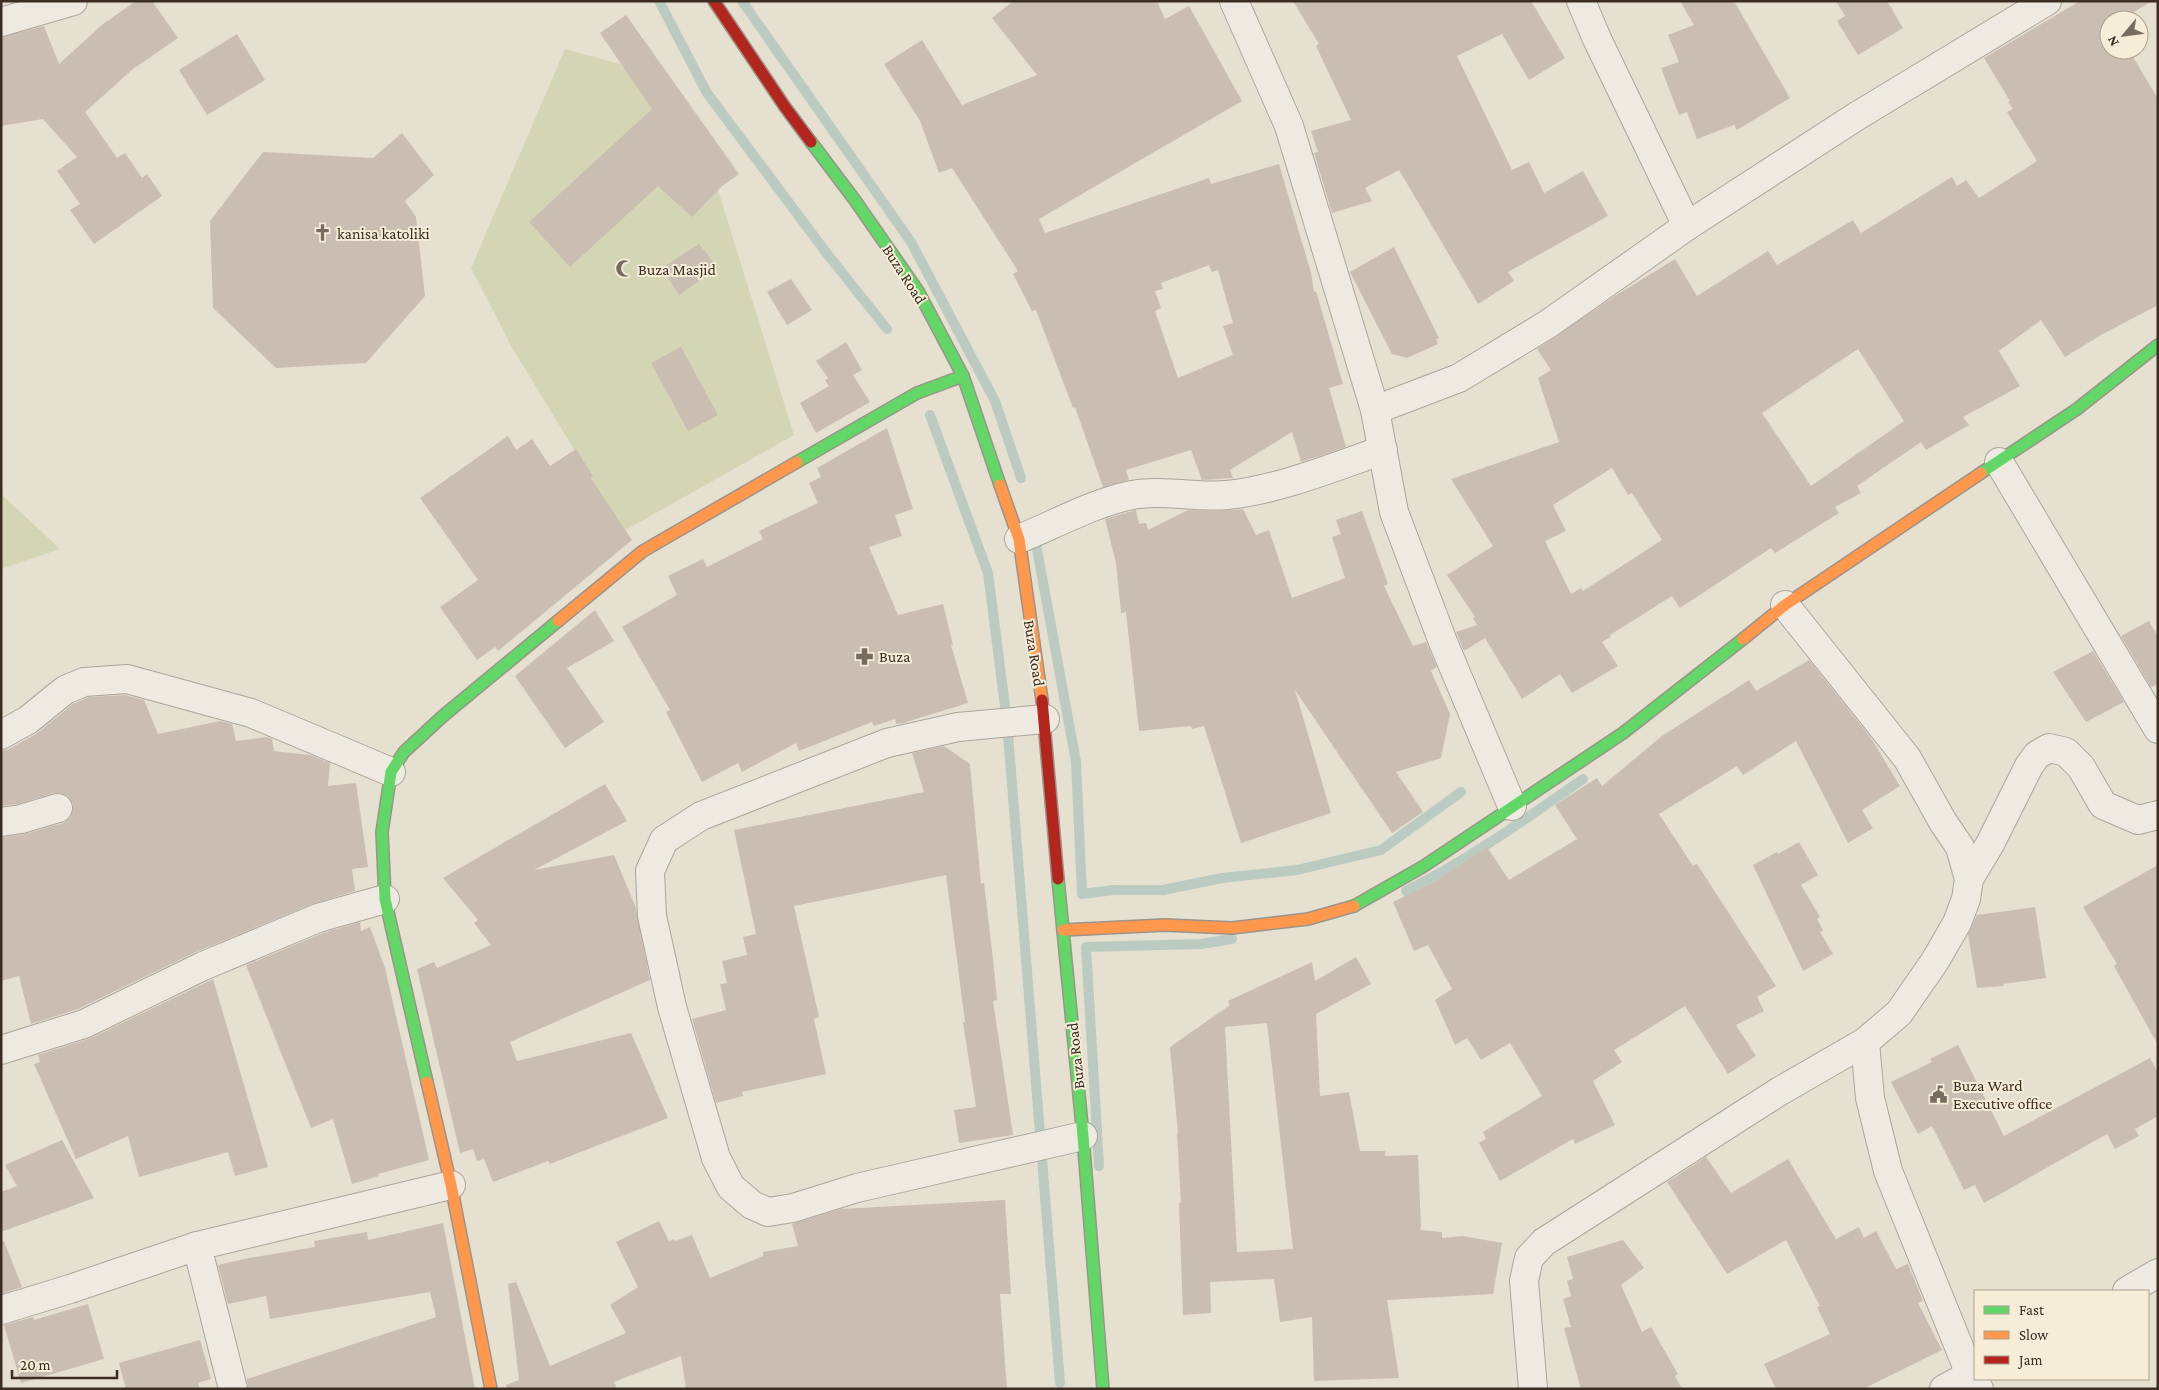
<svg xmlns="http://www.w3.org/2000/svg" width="2159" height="1390" font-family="'Crimson Pro',serif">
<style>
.green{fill:#d4d5b4}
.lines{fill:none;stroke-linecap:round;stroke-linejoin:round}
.stream{stroke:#bbcbc2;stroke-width:10}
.building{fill:#cabeb2;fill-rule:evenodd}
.street-casing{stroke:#aca599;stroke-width:30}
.fast-casing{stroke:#9b948a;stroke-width:14}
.slow-casing{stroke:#9b948a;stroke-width:14}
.jam-casing{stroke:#9b948a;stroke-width:14}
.street{stroke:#eeeae2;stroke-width:28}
.fast{stroke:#63d668;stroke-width:11}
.slow{stroke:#ff974d;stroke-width:11}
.jam{stroke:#b3261e;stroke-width:11}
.labels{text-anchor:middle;stroke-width:4;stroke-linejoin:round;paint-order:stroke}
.poi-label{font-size:16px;fill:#3b2d21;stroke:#f5edd8;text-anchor:start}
.street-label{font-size:16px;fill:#3b2d21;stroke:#f5edd8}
</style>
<rect width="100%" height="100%" fill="#e6e0d1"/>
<g class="green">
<polygon points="565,49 660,75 718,190 794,435 624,531 511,346 471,268"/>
<polygon points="1,494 60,549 1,569"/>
</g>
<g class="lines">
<g class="stream">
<polyline points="659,1 707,93 828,255 887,329"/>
<polyline points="742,1 911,242 995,401 1021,478"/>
<polyline points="930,415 988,573 1007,722 1060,1383"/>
<polyline points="1034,533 1076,762 1082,894 1114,890 1163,890 1222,878 1297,870 1381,850 1461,792"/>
<path d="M 1406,891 C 1467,861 1527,818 1583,779"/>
<polyline points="1099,1166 1086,947 1201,944 1232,939"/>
</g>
</g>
<g class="building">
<polygon points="136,1 152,1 178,38 133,69 85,112 117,158 125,153 142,178 147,174 162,196 94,244 70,210 80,204 57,171 77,157 43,119 1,126 1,37 44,26 59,64 103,24"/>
<path d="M 1013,1 L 1157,1 L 1165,19 L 1189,6 L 1242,101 L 1039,219 L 1045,233 L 1209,178 L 1211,184 L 1279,164 L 1311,273 L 1314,292 L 1316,291 L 1343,384 L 1329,388 L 1346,447 L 1301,462 L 1292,432 L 1230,470 L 1233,478 L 1202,480 L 1191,450 L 1126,470 L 1129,480 L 1103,487 L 1075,407 L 1073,408 L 1036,310 L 1032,311 L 1013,274 L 1018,271 L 952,168 L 939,173 L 920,121 L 884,64 L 922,40 L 962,105 L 1037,75 L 992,18 ZM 1209,265 L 1212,272 L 1218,270 L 1233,323 L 1223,326 L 1233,355 L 1178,378 L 1155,311 L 1161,308 L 1155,291 L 1163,289 L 1161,283 Z"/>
<polygon points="1293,1 1531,1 1565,58 1529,80 1502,34 1457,56 1512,170 1529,162 1544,193 1583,171 1608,216 1508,272 1514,281 1478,304 1399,170 1365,188 1372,201 1332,213 1314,153 1318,152 1311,131 1351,120 1316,46 1319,44"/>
<polygon points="1680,1 1734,1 1790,98 1737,130 1734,125 1697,139 1687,112 1679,115 1661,68 1679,62 1668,35 1694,25"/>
<polygon points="1836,1 1887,1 1903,28 1858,55 1837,21 1845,16"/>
<path d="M 2080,1 L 2152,1 L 2121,20 L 2109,20 L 2109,50 L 2129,50 L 2158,99 L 2158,305 L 2101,335 L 2065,357 L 2041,320 L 1999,351 L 2020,386 L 1963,417 L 1969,425 L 1926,450 L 1921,442 L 1857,486 L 1861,493 L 1835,507 L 1839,513 L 1775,553 L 1771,548 L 1680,608 L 1672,596 L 1610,635 L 1611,637 L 1602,642 L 1618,666 L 1572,693 L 1560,674 L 1522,699 L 1485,638 L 1464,651 L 1456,632 L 1477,625 L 1473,618 L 1475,617 L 1447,575 L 1493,546 L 1451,479 L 1559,442 L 1538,378 L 1551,370 L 1537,349 L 1615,296 L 1675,259 L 1697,296 L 1768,251 L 1777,265 L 1853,220 L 1861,233 L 1952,177 L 1957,186 L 1966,180 L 1979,198 L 2037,161 L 2007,112 L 2013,109 L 2008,102 L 2010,101 L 1984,58 ZM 1858,349 L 1904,421 L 1811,486 L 1762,413 ZM 1612,468 L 1628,495 L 1632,493 L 1662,540 L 1583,591 L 1581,588 L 1571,594 L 1545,541 L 1566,531 L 1553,505 Z"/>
<polygon points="626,15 739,174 722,186 692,217 658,186 570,267 529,222 652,109 600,33"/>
<polygon points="237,34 265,80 207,115 179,70"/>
<polygon points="402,133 434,175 405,201 416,217 425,296 366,363 276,368 213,308 210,221 263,152 373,158"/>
<polygon points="699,244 718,268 679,295 662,268"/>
<polygon points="1394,247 1439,338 1436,339 1438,344 1407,358 1392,354 1350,272"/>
<polygon points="791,279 812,310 787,325 767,292"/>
<polygon points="846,342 862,370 853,375 870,402 816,433 800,403 829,386 825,380 828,378 816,361"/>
<polygon points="681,347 718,415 688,431 651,363"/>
<polygon points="887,428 913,509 895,515 902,536 869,547 898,615 943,604 953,645 951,645 968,703 903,723 896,724 895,719 874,726 872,722 799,751 796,743 742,772 738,763 702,782 666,712 670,710 622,627 677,595 668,576 703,559 707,567 763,539 759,531 818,503 809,483 821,477 817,468"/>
<polygon points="508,436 516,450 532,439 550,466 576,449 593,476 591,478 632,540 498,651 495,647 477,660 440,607 478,580 420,498"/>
<polygon points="1243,509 1256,535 1269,530 1292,598 1345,578 1332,537 1341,534 1336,520 1362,511 1388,584 1384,586 1413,646 1426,642 1437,667 1431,671 1450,714 1441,758 1396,772 1423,812 1392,833 1295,690 1331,813 1241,843 1204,726 1192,729 1191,726 1139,731 1126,612 1121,613 1116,563 1105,519 1136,510 1139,524 1146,523 1148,530 1188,510 1216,511"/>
<polygon points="595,610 614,641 567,668 604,722 565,748 515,676"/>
<polygon points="2149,621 2158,637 2158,684 2151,687 2121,636"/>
<polygon points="2093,651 2124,702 2086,722 2053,672"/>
<polygon points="1809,660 1871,738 1900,786 1862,810 1873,828 1848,843 1796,741 1743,775 1737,766 1659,814 1693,866 1697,864 1776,986 1757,997 1764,1011 1736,1025 1756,1056 1728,1074 1685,1006 1614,1050 1622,1062 1593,1081 1615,1125 1575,1144 1573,1139 1500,1181 1479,1143 1486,1139 1483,1132 1542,1096 1510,1043 1481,1060 1467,1038 1455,1045 1435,1000 1452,989 1428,945 1414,951 1393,902 1434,882 1487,847 1509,880 1577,839 1555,805 1597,778 1602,786 1662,736 1749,680 1756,691"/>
<polygon points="125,695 144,700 158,734 220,721 232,724 236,741 267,737 272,739 274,751 310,755 330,763 328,786 356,783 368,867 352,869 355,891 312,904 196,952 78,1009 31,1024 19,976 1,981 1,837 25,834 63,823 70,818 73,811 73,804 68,796 61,793 54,793 18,804 1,806 1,751 9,749 36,734 73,704 89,697"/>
<polygon points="944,746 970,764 981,884 984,883 993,959 997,1000 993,1001 1013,1135 959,1143 954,1110 976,1107 963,1022 965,1022 946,875 794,906 819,1017 814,1019 826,1074 742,1092 743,1096 716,1103 692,1019 726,1010 720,984 727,983 722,961 747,955 743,937 756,934 734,830 924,792 912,753"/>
<polygon points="605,784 627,821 534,870 614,855 636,908 650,980 510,1042 517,1061 631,1033 668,1118 550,1164 548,1161 493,1182 484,1159 477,1161 473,1149 460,1153 417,969 434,962 437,968 491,945 474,923 478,920 443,878"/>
<polygon points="1799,842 1818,875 1801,885 1820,917 1817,919 1823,930 1820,932 1833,954 1803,971 1753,865 1777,852 1778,854"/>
<polygon points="2158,865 2158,1045 2114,966 2117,964 2083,907"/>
<polygon points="2035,907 2046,978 2003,984 2004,986 1977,988 1968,934 1977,915"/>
<polygon points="360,922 361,931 370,927 385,968 429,1160 378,1174 379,1176 352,1184 333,1119 311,1128 246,965 323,933"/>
<path d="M 1356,957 L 1371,984 L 1316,1014 L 1320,1096 L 1349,1092 L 1360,1151 L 1385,1151 L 1385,1156 L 1418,1155 L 1421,1227 L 1420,1228 L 1421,1230 L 1442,1232 L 1442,1238 L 1463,1236 L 1502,1243 L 1493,1294 L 1387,1300 L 1399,1378 L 1314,1381 L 1312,1317 L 1280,1322 L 1274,1279 L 1210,1282 L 1211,1313 L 1183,1315 L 1179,1203 L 1181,1203 L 1177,1134 L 1178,1134 L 1170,1047 L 1230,1005 L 1228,1001 L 1312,962 L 1315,981 ZM 1267,1023 L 1293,1249 L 1237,1252 L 1225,1027 Z"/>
<polygon points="213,979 268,1167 235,1176 228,1152 139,1177 128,1136 76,1159 34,1064 40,1062 38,1055 91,1038"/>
<polygon points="1958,1045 2004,1136 2150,1058 2158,1073 2158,1116 2135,1129 2139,1136 2115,1149 2107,1134 1984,1203 1975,1185 1964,1190 1932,1126 1918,1134 1891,1082 1932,1062 1930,1059"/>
<polygon points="62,1140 94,1198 1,1232 1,1192 17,1186 5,1165"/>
<polygon points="1706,1157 1731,1193 1788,1159 1836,1239 1859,1227 1864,1238 1876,1231 1896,1269 1908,1264 1923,1301 1918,1303 1942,1350 1863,1389 1776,1389 1764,1364 1830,1334 1817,1307 1820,1306 1786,1240 1727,1274 1667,1182"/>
<polygon points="1005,1200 1011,1294 1000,1294 1007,1389 686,1389 681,1356 614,1382 617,1389 506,1389 506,1385 519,1380 508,1284 516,1282 550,1366 626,1333 610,1305 638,1287 616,1242 659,1221 669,1241 674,1239 675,1241 692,1235 710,1278 763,1256 763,1252 798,1246 792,1224 841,1209"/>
<polygon points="443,1223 475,1389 248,1389 247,1379 436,1317 430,1292 270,1319 266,1296 228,1304 218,1265 249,1258 315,1247 314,1241 367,1232 368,1240"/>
<polygon points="1623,1240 1644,1268 1621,1285 1642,1332 1651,1327 1678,1374 1675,1376 1682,1389 1581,1389 1564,1328 1571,1327 1563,1299 1571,1296 1567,1281 1573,1279 1567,1257"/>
<polygon points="1,1241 4,1241 22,1287 1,1294"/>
<polygon points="88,1304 104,1359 21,1383 4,1325 33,1317 34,1320"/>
<polygon points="200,1340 211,1379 198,1383 200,1389 126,1389 119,1363"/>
</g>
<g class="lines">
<defs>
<g id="street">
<polyline points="1234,1 1289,126 1375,410 1394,512 1443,642 1512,806"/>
<polyline points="1581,1 1597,39 1687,226"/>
<polyline points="1,22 73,1"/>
<polyline points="1375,410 1459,378 1548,324 1687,226 1857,116 2047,1"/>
<polyline points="1999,462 2158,729"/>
<path d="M 1019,539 C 1056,524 1093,503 1132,495 C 1163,489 1195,498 1227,495 C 1278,490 1334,467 1383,450"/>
<polyline points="1045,719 958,727 887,743 701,816 664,840 650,871 652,916 672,1007 716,1158 731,1187 752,1205 768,1212 793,1208 857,1188 1083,1136"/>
<polyline points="1,735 28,720 65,690 84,682 127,679 251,713 391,772"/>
<polyline points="1,822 21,819 58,808"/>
<polyline points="1969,879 1990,844 2029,766 2037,755 2049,748 2066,752 2081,767 2103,805 2138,820 2158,815"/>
<polyline points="1865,1042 1870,1098 1888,1171 1970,1374 1979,1389"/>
<polyline points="1,1050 84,1024 203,966 318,918 385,899"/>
<polyline points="197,1246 233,1389"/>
<polyline points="2127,1291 2158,1273"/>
<polyline points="1,1310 70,1289 197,1246 451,1185"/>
<polyline points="1533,1389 1524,1281 1529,1258 1544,1242 1780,1091 1865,1042 1899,1013 1935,961 1957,923 1966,899 1969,879 1960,847 1943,822 1907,758 1785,605"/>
<polyline points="1944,1389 1975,1372"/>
</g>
<g id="fast">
<polyline points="811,142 854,199 918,291 963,376 1000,485"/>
<polyline points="797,462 917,393 963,376"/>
<polyline points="1981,473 2077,409 2158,345"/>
<polyline points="1058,879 1083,1136 1103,1389"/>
<polyline points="1354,906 1424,866 1623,733 1743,639"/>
<polyline points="427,1082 385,899 382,832 391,772 404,752 443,716 558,621"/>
</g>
<g id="slow">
<polyline points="1000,485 1019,539 1042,700"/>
<polyline points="558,621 643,551 797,462"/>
<polyline points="1743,639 1785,605 1981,473"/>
<polyline points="1063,930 1165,925 1232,928 1308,919 1354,906"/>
<polyline points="427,1082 451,1185 491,1389"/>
</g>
<g id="jam">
<polyline points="714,1 785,107 811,142"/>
<polyline points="1042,700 1058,879"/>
</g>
</defs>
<use href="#street" class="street-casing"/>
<use href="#fast" class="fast-casing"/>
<use href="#slow" class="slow-casing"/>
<use href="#jam" class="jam-casing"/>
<use href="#street" class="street"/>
<use href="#fast" class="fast"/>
<use href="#slow" class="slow"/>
<use href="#jam" class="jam"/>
</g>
<defs>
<symbol id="church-bare" viewBox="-9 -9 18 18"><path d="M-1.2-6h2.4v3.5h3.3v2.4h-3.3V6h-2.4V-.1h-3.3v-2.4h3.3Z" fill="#776c5f" stroke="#f5edd8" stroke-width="2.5" paint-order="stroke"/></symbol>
<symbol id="mosque-bare" viewBox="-9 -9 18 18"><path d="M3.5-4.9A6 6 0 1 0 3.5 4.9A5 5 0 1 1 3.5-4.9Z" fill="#776c5f" stroke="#f5edd8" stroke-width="2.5" paint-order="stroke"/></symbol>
<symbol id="pharmacy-bare" viewBox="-9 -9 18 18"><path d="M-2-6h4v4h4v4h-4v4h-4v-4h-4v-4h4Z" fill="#776c5f" stroke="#f5edd8" stroke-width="2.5" paint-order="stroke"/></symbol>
<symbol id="civic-bare" viewBox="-9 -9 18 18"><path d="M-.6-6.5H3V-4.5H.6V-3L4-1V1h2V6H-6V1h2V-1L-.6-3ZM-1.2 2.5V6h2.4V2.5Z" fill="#776c5f" stroke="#f5edd8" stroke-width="2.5" paint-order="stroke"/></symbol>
</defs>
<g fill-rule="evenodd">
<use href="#church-bare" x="310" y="220" width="25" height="25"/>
<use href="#mosque-bare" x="612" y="256" width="25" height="25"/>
<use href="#pharmacy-bare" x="852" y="644" width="25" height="25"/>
<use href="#civic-bare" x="1926" y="1082" width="25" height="25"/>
</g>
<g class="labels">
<g class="poi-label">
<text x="337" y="239">kanisa katoliki</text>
<text x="638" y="275">Buza Masjid</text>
<text x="879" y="662">Buza</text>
<text x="1953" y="1091">Buza Ward<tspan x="1953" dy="18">Executive office</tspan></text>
</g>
<g class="street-label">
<text transform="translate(905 274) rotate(57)" y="6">Buza Road</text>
<text transform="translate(1035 653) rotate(81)" y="6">Buza Road</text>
<text transform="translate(1075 1056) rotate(-96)" y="6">Buza Road</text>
</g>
</g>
<rect width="2159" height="1390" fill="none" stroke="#3b2d21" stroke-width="5"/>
<rect x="1974" y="1290" width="175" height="90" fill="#f5edd8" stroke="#aba08f"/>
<rect x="1984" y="1306" width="25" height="8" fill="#63d668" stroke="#aba08f"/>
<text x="2019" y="1315" font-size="15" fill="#3b2d21">Fast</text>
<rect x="1984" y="1331" width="25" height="8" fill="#ff974d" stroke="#aba08f"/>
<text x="2019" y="1340" font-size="15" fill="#3b2d21">Slow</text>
<rect x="1984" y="1356" width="25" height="8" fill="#b3261e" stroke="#aba08f"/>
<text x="2019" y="1365" font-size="15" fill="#3b2d21">Jam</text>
<g transform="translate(2124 35) rotate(241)"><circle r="24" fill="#f5edd8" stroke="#aba08f"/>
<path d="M0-4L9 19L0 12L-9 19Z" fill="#776c5f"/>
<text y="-8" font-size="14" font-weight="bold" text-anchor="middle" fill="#3b2d21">N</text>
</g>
<path d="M12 1370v8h105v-8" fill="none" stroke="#3b2d21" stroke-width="2.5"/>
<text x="20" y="1370" font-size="15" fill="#3b2d21" stroke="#f5edd8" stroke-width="4" paint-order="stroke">20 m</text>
</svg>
